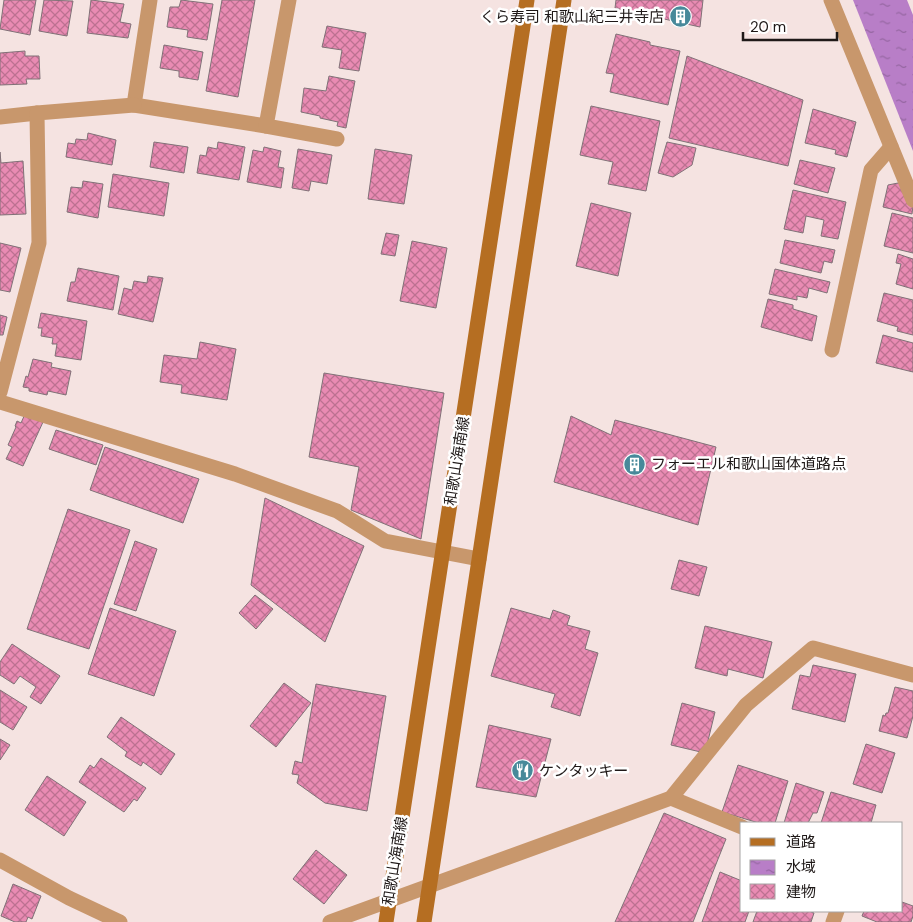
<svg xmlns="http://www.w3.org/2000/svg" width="913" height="922" font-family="'DM Sans','Noto Sans JP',sans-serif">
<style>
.water{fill:url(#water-ripples)}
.building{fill:url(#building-cross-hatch);stroke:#807177}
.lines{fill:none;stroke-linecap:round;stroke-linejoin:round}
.street{stroke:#c8976c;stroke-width:15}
.secondary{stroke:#b56e22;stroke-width:15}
.labels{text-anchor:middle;stroke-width:5;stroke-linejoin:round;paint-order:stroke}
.poi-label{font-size:15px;fill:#1f1918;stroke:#fff;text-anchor:start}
.street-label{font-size:15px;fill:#1f1918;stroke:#fff}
</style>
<defs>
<pattern id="water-ripples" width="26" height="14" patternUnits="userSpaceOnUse" patternTransform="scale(1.25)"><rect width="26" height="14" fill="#b87ec7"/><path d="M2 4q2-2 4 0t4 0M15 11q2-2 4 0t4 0" fill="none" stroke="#9566a1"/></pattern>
<pattern id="building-cross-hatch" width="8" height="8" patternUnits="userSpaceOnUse" patternTransform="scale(1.25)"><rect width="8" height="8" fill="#e98bb3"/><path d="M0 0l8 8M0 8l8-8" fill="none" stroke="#bc7191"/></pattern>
</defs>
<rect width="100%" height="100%" fill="#f5e3e1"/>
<polygon class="water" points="853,0 907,0 913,15 913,151"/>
<g class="building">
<polygon points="4,0 36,0 30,35 0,29"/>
<polygon points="44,0 73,1 67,36 39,31"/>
<polygon points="91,0 124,4 120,22 131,24 128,38 87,33"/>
<polygon points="181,0 213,4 207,40 187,37 188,30 167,27 170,7 179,7"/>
<polygon points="222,0 255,0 238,97 206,91"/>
<polygon points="616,0 703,0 700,27 615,8"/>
<polygon points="327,26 366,33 359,71 339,68 342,50 322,47"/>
<polygon points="616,34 650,42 650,45 680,51 668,105 610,92 614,74 606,73"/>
<polygon points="164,45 203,52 198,80 179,77 179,71 160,68"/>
<polygon points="25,51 25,56 39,56 40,79 26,79 27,84 0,85 0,53"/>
<polygon points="687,56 803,100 788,166 669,138"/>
<polygon points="329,76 355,81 346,128 337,126 338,122 320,118 320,116 301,112 304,88 326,91"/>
<polygon points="591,106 660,121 646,191 608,184 613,162 580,155"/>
<polygon points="813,109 856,122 847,157 835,154 836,150 805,143"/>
<polygon points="88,133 116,140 112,165 66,157 68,143 75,144 76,139 87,140"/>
<polygon points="154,142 188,147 184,173 150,167"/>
<polygon points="218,142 245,147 239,180 197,173 200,155 206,156 208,147 217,149"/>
<polygon points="667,142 696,148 692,165 673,177 658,173"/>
<polygon points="264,147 281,151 278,167 284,168 281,188 247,182 253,150 263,152"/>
<polygon points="298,149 332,155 327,184 311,181 309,191 292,188"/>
<polygon points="375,149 412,155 404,204 368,199"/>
<polygon points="0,152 1,163 23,161 26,214 0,215"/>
<polygon points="800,160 835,168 828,193 794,184"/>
<polygon points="113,174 169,183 164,216 108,207"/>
<polygon points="83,181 103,184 98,218 67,212 71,187 82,188"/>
<polygon points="903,182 913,206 912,214 883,207 888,185"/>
<polygon points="793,190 846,202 838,239 821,236 824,220 806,216 803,233 784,229"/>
<polygon points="591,203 631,213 618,276 576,266"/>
<polygon points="892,213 913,218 913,253 884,246"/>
<polygon points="386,233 399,235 395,256 381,254"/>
<polygon points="785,240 835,250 832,263 824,261 821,273 780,263"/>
<polygon points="412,241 447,248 436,308 400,301"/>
<polygon points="0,243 21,248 10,292 0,290"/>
<polygon points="898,254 913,259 913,289 896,284 901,264 896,263"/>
<polygon points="78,268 119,276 113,310 67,301 71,282 75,282"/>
<polygon points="775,269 830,282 827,293 809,288 807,298 797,296 797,300 769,294"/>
<polygon points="148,276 163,278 153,322 118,314 124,288 132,290 134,281 147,283"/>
<polygon points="884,293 913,300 913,335 897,331 898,327 877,321"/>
<polygon points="768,299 793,305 793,309 817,316 812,341 761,327"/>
<polygon points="41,313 87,321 81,360 55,356 57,344 52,344 53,338 41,336 42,328 38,328"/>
<polygon points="0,315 7,317 3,335 0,335"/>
<polygon points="883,335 913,343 913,372 876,363"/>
<polygon points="200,342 236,349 227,400 181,393 182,385 160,382 164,355 197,359"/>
<polygon points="33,359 52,363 51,367 71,371 66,395 48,391 47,395 29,391 29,388 23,387 26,376 28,377"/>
<polygon points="324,373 444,393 421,539 351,510 359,467 309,457"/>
<polygon points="25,414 43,422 23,466 6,459 12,447 8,445 16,427 15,426 17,421 21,423"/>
<polygon points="571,416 611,435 615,420 716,447 698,525 554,482"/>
<polygon points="56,430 103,445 96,465 49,449"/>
<polygon points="105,447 199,479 183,523 90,490"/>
<polygon points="265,498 364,546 325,642 251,585"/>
<polygon points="68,509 130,530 89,649 27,629"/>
<polygon points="135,541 157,549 136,611 114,604"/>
<polygon points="679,560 707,567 699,596 671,589"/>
<polygon points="255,595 273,609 256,629 239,613"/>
<polygon points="110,608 176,631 154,696 88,674"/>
<polygon points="511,608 550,619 553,610 570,616 567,625 590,631 585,649 598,653 580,716 551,707 555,694 491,676"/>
<polygon points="705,626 772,642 763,678 728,669 727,676 695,668"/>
<polygon points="12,644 60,676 41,704 30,697 36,687 20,676 14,684 0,675 0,662"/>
<polygon points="813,665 856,674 845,722 792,709 800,675 810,677"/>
<polygon points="284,683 311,703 276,747 250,726"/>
<polygon points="316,684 386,696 367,811 325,803 297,783 299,775 292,774 295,761 302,763"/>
<polygon points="895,687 913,691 913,716 907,738 879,731 883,715 885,716 886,713 888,713"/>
<polygon points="0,690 27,707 13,730 0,722"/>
<polygon points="682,703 715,712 705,753 671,745"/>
<polygon points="121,717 175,754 161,775 143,762 141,766 125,756 127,752 107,737"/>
<polygon points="489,725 551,739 536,797 476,787"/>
<polygon points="0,739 10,745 0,760"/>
<polygon points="866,744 895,753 882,793 853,784"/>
<polygon points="101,758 146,788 137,801 134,799 124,812 79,782 90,765 94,768"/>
<polygon points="738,765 788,781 775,823 759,823 722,812"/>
<polygon points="47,776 86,802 64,836 25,810"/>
<polygon points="796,783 824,792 817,813 813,813 808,823 784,823"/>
<polygon points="831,792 876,805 871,823 821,823"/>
<polygon points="664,813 726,839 693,922 615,922"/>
<polygon points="316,850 347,875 324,904 293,879"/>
<polygon points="720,872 742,881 742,911 749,911 745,922 702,922"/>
<polygon points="13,884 41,896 32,919 28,917 26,922 15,922 1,916"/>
<polygon points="902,902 913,906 913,916 911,922 877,922 862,916 864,911 902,911"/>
<polygon points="757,911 809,911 814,913 811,922 753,922"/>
</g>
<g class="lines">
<g class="street">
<polyline points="150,0 134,105 266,126"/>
<polyline points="289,0 266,126 337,139"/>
<polyline points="831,0 913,200"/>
<polyline points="0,117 37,113"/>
<polyline points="832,350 871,170 891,147"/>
<polyline points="0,392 39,243 37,113 134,105"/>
<polyline points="0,402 235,474 337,511 385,541 479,559"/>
<polyline points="671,798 742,827"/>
<polyline points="0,860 69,898 120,922"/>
<polyline points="330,922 671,798 746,705 813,648 913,675"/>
<polyline points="833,922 837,911"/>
</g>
<g class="secondary">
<polyline points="386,922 527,0"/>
<polyline points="424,922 564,0"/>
</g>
</g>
<defs>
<symbol id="building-disc" viewBox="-11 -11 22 22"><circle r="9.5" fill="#47899a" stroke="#fff"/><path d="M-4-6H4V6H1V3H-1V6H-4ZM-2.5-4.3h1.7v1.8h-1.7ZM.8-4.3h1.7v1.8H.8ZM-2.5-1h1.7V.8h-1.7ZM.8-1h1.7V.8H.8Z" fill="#fff"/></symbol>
<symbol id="restaurant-disc" viewBox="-11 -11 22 22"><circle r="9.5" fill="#47899a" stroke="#fff"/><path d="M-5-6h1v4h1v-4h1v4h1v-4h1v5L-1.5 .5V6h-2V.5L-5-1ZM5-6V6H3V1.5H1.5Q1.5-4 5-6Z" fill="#fff"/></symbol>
</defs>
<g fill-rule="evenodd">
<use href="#building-disc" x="668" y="4" width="25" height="25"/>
<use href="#building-disc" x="622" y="452" width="25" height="25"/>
<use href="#restaurant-disc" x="510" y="758" width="25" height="25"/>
</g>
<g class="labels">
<g class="poi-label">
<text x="664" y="22" text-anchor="end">くら寿司 和歌山紀三井寺店</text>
<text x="651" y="469">フォーエル和歌山国体道路点</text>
<text x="539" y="776">ケンタッキー</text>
</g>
<g class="street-label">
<text transform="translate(457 461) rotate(-81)" y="5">和歌山海南線</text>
<text transform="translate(395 861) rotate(-81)" y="5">和歌山海南線</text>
</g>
</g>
<rect x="740" y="822" width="162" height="90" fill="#ffffff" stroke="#a5a3a3"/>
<rect x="750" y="838" width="25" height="8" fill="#b56e22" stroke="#a5a3a3"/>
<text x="786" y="847" font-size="15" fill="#1f1918">道路</text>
<rect x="750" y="860" width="25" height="15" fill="url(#water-ripples)" stroke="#a5a3a3"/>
<text x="786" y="872" font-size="15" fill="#1f1918">水域</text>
<rect x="750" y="884" width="25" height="15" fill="url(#building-cross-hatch)" stroke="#a5a3a3"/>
<text x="786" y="897" font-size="15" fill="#1f1918">建物</text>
<path d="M743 32v8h94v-8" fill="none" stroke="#1f1918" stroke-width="2.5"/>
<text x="750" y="32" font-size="15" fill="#1f1918" stroke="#ffffff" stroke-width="4" paint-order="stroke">20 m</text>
</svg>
